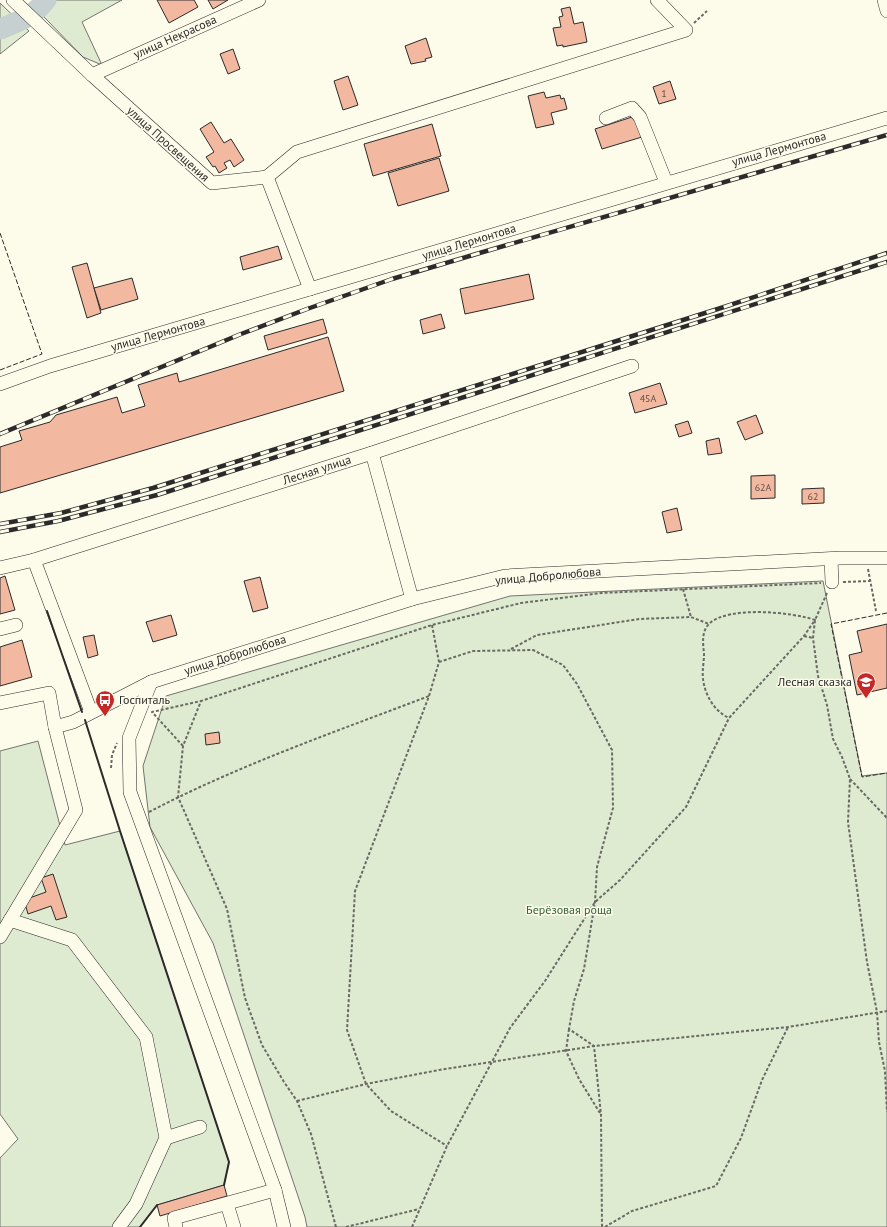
<svg xmlns="http://www.w3.org/2000/svg" width="887" height="1227" font-family="'PT Sans',sans-serif">
<style>
.green{fill:#deebd1;stroke:#74746e}
.lines{fill:none;stroke-linecap:round;stroke-linejoin:round}
.river{stroke:#c7d0d0;stroke-width:21}
.building{fill:#f2b8a0;stroke:#2b2b2b}
.minor-casing{stroke:#2b2b2b;stroke-width:14}
.path{stroke:#6a6964;stroke-width:2;stroke-dasharray:3 2;stroke-linecap:butt}
.minor{stroke:#fdfbea;stroke-width:13}
.rail-casing{stroke:#2b2b2b;stroke-width:4.5}
.rail{stroke:#fdfbea;stroke-width:3;stroke-dasharray:9;stroke-linecap:butt}
.fence{stroke:#2b2b2b;stroke-width:1;stroke-dasharray:5 2;stroke-linecap:butt}
.wall{stroke:#2b2b2b;stroke-width:2}
.labels{text-anchor:middle;stroke-width:3;stroke-linejoin:round;paint-order:stroke}
.number-label{font-size:10px;fill:#5d4e48}
.street-label{font-size:12px;fill:#2b2b2b;stroke:#fdfbea}
.poi-label{font-size:12px;fill:#2b2b2b;stroke:#fdfbea;text-anchor:end}
.park-label{font-size:12px;fill:#34623c;stroke:#fdfbea}
</style>
<rect width="100%" height="100%" fill="#fdfbea"/>
<g class="green">
<polygon points="43,0 122,0 82,22 102,65 83,57 44,17"/>
<polygon points="0,3 29,31 0,54"/>
<polygon points="823,581 862,776 887,773 887,1227 307,1227 305,1217 213,943 150,827 143,766 166,696 510,596"/>
<polygon points="38,741 65,845 120,831 229,1162 224,1185 157,1205 140,1227 0,1227 0,1158 18,1139 0,1114 0,751"/>
</g>
<g class="lines">
<path class="river" d="M 0,29 C 18,22 34,16 46,0"/>
</g>
<g class="building">
<polygon points="157,0 194,0 198,7 169,23"/>
<polygon points="208,0 228,0 213,9"/>
<polygon points="570,7 574,24 583,22 587,42 563,47 563,45 557,46 553,28 561,27 559,17 563,16 561,9"/>
<polygon points="426,38 432,57 425,59 426,61 411,64 405,46"/>
<polygon points="233,49 240,69 228,74 220,54"/>
<polygon points="348,76 358,105 343,110 334,81"/>
<polygon points="670,81 676,99 659,104 653,87"/>
<polygon points="544,92 546,98 560,95 561,99 564,98 567,109 551,113 554,124 536,128 528,96"/>
<polygon points="635,116 642,137 602,149 595,129"/>
<polygon points="211,122 224,143 231,139 244,160 234,167 230,160 224,163 227,168 219,173 215,166 213,167 206,157 214,152 200,129"/>
<polygon points="432,124 441,156 373,176 364,144"/>
<polygon points="439,158 449,191 398,206 388,173"/>
<polygon points="278,246 282,259 243,270 240,257"/>
<polygon points="87,263 101,313 87,318 72,267"/>
<polygon points="529,274 534,299 465,314 460,289"/>
<polygon points="132,278 138,299 101,310 94,288"/>
<polygon points="441,314 445,328 423,334 420,320"/>
<polygon points="323,319 327,333 268,350 264,336"/>
<polygon points="328,337 344,391 0,493 0,447 22,440 19,431 50,422 56,415 117,397 122,413 145,406 138,385 177,373 179,382"/>
<polygon points="660,383 667,404 635,413 629,393"/>
<polygon points="756,415 763,433 745,440 737,422"/>
<polygon points="688,421 692,433 679,437 675,425"/>
<polygon points="719,438 722,453 708,455 706,441"/>
<polygon points="775,475 775,498 751,499 751,476"/>
<polygon points="824,488 824,503 802,504 802,489"/>
<polygon points="677,508 682,530 667,533 662,512"/>
<polygon points="5,576 15,610 0,614 0,578"/>
<polygon points="260,577 268,608 253,612 244,581"/>
<polygon points="171,615 177,635 153,642 146,622"/>
<polygon points="887,624 887,688 857,695 849,655 862,652 857,631"/>
<polygon points="94,635 98,655 88,658 83,637"/>
<polygon points="22,640 32,677 0,686 0,647"/>
<polygon points="219,732 220,743 206,745 205,734"/>
<polygon points="53,874 67,917 56,920 51,906 28,914 24,900 46,892 41,878"/>
<polygon points="224,1185 227,1196 160,1216 157,1205"/>
</g>
<g class="lines">
<defs>
<g id="minor">
<polyline points="13,0 92,75 212,183 267,177 310,289"/>
<polyline points="884,0 887,11"/>
<polyline points="92,75 259,0"/>
<polyline points="606,118 632,108 640,117 666,182"/>
<polyline points="267,177 297,152 686,30 657,0"/>
<polyline points="0,384 50,366 887,118"/>
<polyline points="372,453 412,599"/>
<polyline points="831,559 832,582"/>
<polyline points="34,560 91,712"/>
<polyline points="0,568 34,560 372,453 632,366"/>
<polyline points="0,629 16,625"/>
<polyline points="151,682 129,738 130,792 275,1190 284,1227"/>
<polyline points="0,703 49,693 55,727"/>
<polyline points="10,920 72,940 146,1037 166,1138 136,1204 119,1227"/>
<polyline points="0,937 76,810 55,727 73,722 151,682 412,599 505,576 841,558 887,558"/>
<polyline points="166,1138 200,1127"/>
<polyline points="227,1204 234,1227"/>
<polyline points="176,1227 174,1218 275,1190"/>
</g>
</defs>
<use href="#minor" class="minor-casing"/>
<g class="path">
<polyline points="694,23 707,11"/>
<polyline points="868,569 876,611"/>
<polyline points="843,582 870,581"/>
<polyline points="683,589 691,617"/>
<polyline points="827,593 815,620 813,638 818,676 827,705 833,739 842,757 850,779 848,822 867,962 877,1012 879,1042 885,1071 887,1112"/>
<polyline points="432,625 439,662 429,696 355,891 347,1030 366,1084 391,1111 447,1146"/>
<polyline points="804,636 813,638"/>
<polyline points="511,649 537,635 639,619 691,617 709,624"/>
<polyline points="439,662 473,651 533,650 563,665 577,684 612,750 613,808 597,867 595,902 584,969 574,1001 569,1029 594,1046 601,1115 602,1227"/>
<polyline points="183,746 152,712 201,701"/>
<polyline points="111,768 112,755 117,743"/>
<polyline points="850,779 887,818"/>
<path d="M 149,812 C 239,765 335,732 429,696"/>
<polyline points="569,1029 566,1051 579,1079 600,1113"/>
<polyline points="297,1101 366,1084 439,1070 594,1046 788,1027 887,1011"/>
<polyline points="336,1227 311,1134 297,1101 284,1082 262,1045 245,998 227,909 178,797 183,746 201,701 432,625 521,603 601,593 821,583"/>
<polyline points="346,1227 419,1209"/>
<path d="M 412,1227 L 447,1146 L 510,1028 L 545,981 L 595,902 L 620,880 L 686,807 L 729,718 L 804,636 L 815,620 C 792,612 729,606 710,623 C 701,631 703,643 704,654 C 704,662 702,671 703,679 C 705,695 714,711 729,718"/>
<polyline points="605,1227 632,1211 716,1186 741,1138 762,1080 788,1027"/>
</g>
<use href="#minor" class="minor"/>
<defs>
<g id="rail">
<polyline points="0,434 241,334 307,309 392,279 483,252 887,135"/>
<polyline points="0,524 61,513 153,488 724,307 887,253"/>
<polyline points="0,532 58,521 157,495 887,262"/>
</g>
</defs>
<use href="#rail" class="rail-casing"/>
<use href="#rail" class="rail"/>
<g class="fence">
<polyline points="0,233 42,354 0,370"/>
<polyline points="887,613 831,624 862,777 887,773"/>
</g>
<g class="wall">
<polyline points="47,611 82,712"/>
<polyline points="85,720 120,831 229,1162 224,1185"/>
<polyline points="140,1227 157,1205"/>
</g>
</g>
<defs>
<symbol id="school-pin" viewBox="-11 -11 22 30"><path d="M0 17L-7.5 6A9.5 9.5 0 1 1 7.5 6Z" fill="#c62828" stroke="#fdfbea"/><path d="M0-5L7-2L0 1L-7-2ZM-4 1L0 2.5L4 1V4Q0 6-4 4Z" fill="#fff"/></symbol>
<symbol id="bus-pin" viewBox="-11 -11 22 30"><path d="M0 17L-7.5 6A9.5 9.5 0 1 1 7.5 6Z" fill="#c62828" stroke="#fdfbea"/><path d="M-5-6H5V4H4V6H2V4H-2V6H-4V4H-5ZM-3.5-4V0h7V-4ZM-3.5 1.2v1.5H-2V1.2ZM2 1.2v1.5H3.5V1.2Z" fill="#fff"/></symbol>
</defs>
<g fill-rule="evenodd">
<use href="#school-pin" x="855" y="671" width="22" height="30"/>
<use href="#bus-pin" x="94" y="689" width="22" height="30"/>
</g>
<g class="labels">
<g class="number-label">
<text x="664" y="97">1</text>
<text x="648" y="402">45А</text>
<text x="763" y="491">62А</text>
<text x="813" y="500">62</text>
</g>
<g class="street-label">
<text transform="translate(175 37) rotate(-24)" y="4">улица Некрасова</text>
<text transform="translate(168 144) rotate(42)" y="4">улица Просвещения</text>
<text transform="translate(779 149) rotate(-16)" y="4">улица Лермонтова</text>
<text transform="translate(469 242) rotate(-17)" y="4">улица Лермонтова</text>
<text transform="translate(158 334) rotate(-16)" y="4">улица Лермонтова</text>
<text transform="translate(317 470) rotate(-18)" y="4">Лесная улица</text>
<text transform="translate(548 576) rotate(-5)" y="4">улица Добролюбова</text>
<text transform="translate(235 655) rotate(-18)" y="4">улица Добролюбова</text>
</g>
<g class="poi-label">
<text x="852" y="686">Лесная сказка</text>
<text x="119" y="704" text-anchor="start">Госпиталь</text>
</g>
<g class="park-label">
<text x="569" y="914">Берёзовая роща</text>
</g>
</g>
</svg>
